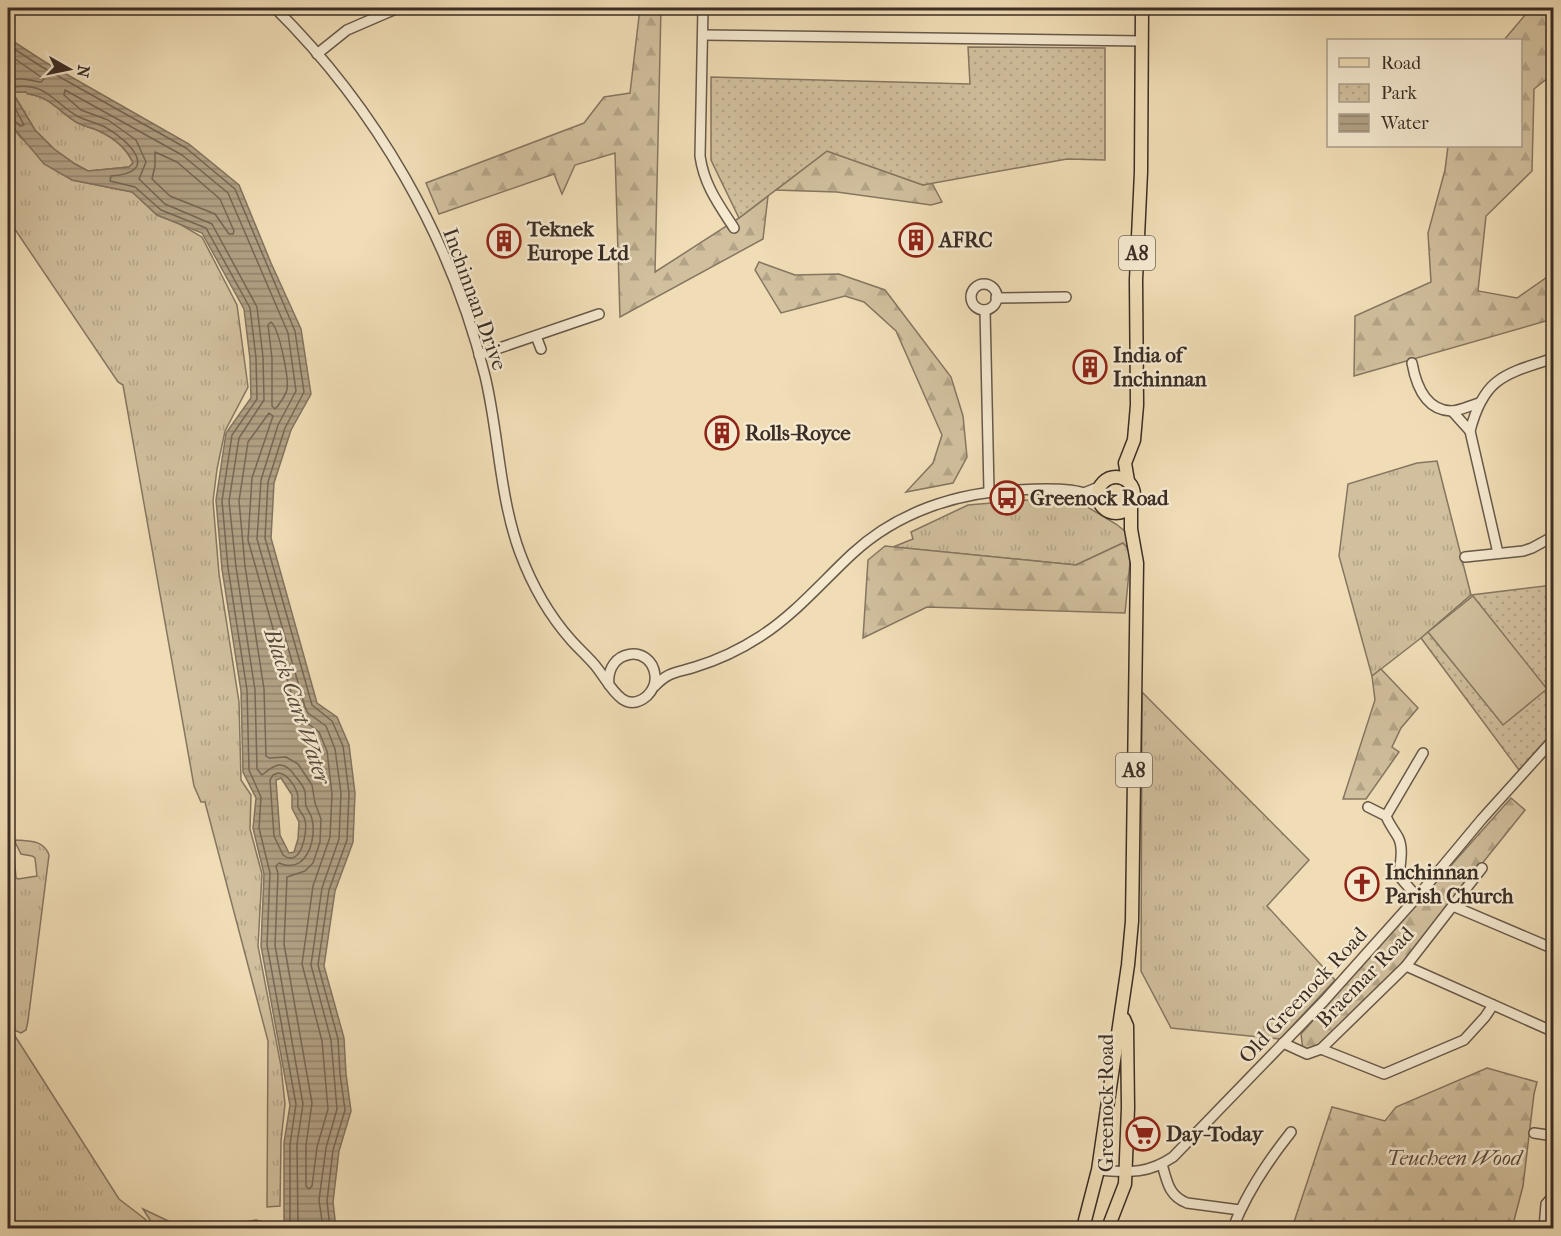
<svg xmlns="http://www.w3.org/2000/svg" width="1561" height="1236" font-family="'IM FELL French Canon',serif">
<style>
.grass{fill:url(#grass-tufts);stroke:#867661;stroke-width:1.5}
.forest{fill:url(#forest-firs);stroke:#867661;stroke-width:1.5}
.park{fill:url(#park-dots);stroke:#867661;stroke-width:1.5}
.pitch{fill:#d1bf9d;stroke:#867661;stroke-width:1.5}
.water{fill:url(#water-rules);stroke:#82735f;stroke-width:1.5;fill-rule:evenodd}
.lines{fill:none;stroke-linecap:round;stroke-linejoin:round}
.shore{stroke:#766755;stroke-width:1.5}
.minor-casing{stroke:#685949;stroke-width:12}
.major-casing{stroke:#3a2d25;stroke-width:15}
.minor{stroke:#f5e9d0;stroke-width:9}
.major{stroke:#f0ddb6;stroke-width:12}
.labels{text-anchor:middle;stroke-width:5;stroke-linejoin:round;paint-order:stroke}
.shield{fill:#f5e9d0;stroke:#726558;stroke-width:1.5}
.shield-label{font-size:20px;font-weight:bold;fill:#3a2d25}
.poi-label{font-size:21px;font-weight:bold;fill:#3a2d25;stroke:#f5e9d0;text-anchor:start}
.street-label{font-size:21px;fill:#3a2d25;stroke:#f5e9d0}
.park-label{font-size:21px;font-style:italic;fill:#584a3d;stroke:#f5e9d0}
.water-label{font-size:22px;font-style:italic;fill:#584a3d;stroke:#f5e9d0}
</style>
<defs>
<pattern id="grass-tufts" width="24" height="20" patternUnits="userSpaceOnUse" patternTransform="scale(1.5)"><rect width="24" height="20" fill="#d1bf9d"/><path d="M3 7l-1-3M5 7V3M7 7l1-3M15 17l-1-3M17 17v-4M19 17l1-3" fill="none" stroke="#b4a487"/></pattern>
<pattern id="forest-firs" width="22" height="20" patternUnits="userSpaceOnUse" patternTransform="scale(1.5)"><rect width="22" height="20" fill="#d1bf9d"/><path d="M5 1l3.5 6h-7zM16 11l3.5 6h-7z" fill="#b4a487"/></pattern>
<pattern id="park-dots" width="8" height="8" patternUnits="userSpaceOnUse" patternTransform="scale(1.5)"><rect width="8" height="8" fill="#d1bf9d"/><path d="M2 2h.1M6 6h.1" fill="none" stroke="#b4a487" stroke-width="1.8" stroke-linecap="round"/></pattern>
<pattern id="water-rules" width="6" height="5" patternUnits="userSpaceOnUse" patternTransform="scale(1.5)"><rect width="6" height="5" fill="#b2a185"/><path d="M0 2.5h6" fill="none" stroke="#92846d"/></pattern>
</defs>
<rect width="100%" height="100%" fill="#f0ddb6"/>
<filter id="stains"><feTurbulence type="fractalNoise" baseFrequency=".00333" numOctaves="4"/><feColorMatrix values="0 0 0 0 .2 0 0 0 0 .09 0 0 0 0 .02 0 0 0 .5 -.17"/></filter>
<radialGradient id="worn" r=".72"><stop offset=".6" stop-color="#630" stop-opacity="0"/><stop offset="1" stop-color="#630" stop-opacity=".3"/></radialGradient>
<g class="grass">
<path d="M 16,92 L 26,92 L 28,94 C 48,96 57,109 73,120 C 80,126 91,127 99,131 C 114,138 127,149 133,163 L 129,167 L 88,171 L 75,164 L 54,149 L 35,130 L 14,95 Z"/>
<polygon points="8,121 21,138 72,180 133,192 157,215 178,223 202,237 237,305 248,387 225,431 217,469 213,501 219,574 239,702 241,780 251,795 250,829 262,874 258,946 281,1066 285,1104 281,1141 280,1206 267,1207 268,1041 205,802 201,802 194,786 123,385 118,382 8,219"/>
<polygon points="1437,461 1471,595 1421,638 1372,676 1339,556 1348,484 1417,463"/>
<polygon points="1052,498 1074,499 1116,524 1126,532 1131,552 1123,543 1076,565 893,547 913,539 911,532 968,505"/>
<polygon points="1142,692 1309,860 1267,906 1335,980 1280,1039 1171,1028 1141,971"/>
<path d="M 16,840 C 29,841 44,840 49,855 L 28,1021 L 26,1030 L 21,1033 L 16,1031 L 8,1018 L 8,843 L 14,855 L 16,878 L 18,879 L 37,876 L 35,858 L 32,856 L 21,854 L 15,842 Z"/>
<polygon points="8,1025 119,1199 145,1219 152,1228 8,1228"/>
<polygon points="143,1209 181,1227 186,1228 155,1228"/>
<polygon points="256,1220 263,1222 268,1228 209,1228"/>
</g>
<g class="forest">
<polygon points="640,8 661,8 655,272 739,218 768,196 763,239 620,317 615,153 575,165 562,194 554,174 439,214 426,183 584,123 604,97 630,93"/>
<polygon points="1531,8 1553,8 1553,74 1534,89 1532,171 1486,216 1478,291 1517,298 1553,273 1553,319 1354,376 1355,316 1431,282 1428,233 1445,170 1448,146 1520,146 1520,40 1504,40"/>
<polygon points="827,151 923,185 932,183 942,202 931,205 837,192 776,190"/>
<polygon points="759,262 795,275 839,274 885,290 951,377 963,416 967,457 953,483 906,492 933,463 942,435 896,331 864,302 845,296 781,313 755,270"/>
<polygon points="1123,543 1131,552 1125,613 927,607 863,638 868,560 885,546 1076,565"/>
<polygon points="1381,669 1418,708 1401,728 1392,747 1399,752 1366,799 1343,799 1375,700 1372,676"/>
<polygon points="1511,798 1525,810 1404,961 1321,1045 1303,1050 1301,1034"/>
<polygon points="1487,1068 1537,1082 1534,1094 1523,1186 1512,1228 1292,1228 1332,1107 1385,1121 1396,1107"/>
</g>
<g class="park">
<polygon points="968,47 1105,48 1105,160 1067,159 923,185 827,151 739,218 711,160 711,77 970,84"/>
<polygon points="1553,585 1553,732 1519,770 1421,638 1471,595"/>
</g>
<polygon class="pitch" points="1473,596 1547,689 1503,725 1428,632"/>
<path class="water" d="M 8,38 L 45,62 L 189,144 L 239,185 L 271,263 L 301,329 L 311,394 L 291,430 L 274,483 L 271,538 L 317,703 L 337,717 L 349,745 L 355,793 L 353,842 L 335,891 L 324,966 L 344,1038 L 346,1074 L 351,1111 L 339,1151 L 333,1202 L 336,1228 L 284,1228 L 284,1143 L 290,1105 L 261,946 L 264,874 L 253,828 L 256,798 L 243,772 L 241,691 L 222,569 L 216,500 L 226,433 L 251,398 L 250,359 L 244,309 L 202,233 L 157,215 L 132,192 L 72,180 L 44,164 L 8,121 ZM 16,92 L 26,92 L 28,94 C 48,96 57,109 73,120 C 80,126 91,127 99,131 C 114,138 127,149 133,163 L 129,167 L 88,171 L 75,164 L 54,149 L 35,130 L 14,95 ZM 281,778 L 292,795 L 292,808 L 299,822 L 298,839 L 294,852 L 289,853 L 280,835 L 276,780 Z"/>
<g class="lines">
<g class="shore">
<polyline points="8,45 42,67 186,148 235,189 295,331 304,392 285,428 268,482 265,538 312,705 332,721 343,746 349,793 347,840 329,890 318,965 338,1039 340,1074 345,1110 333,1150 327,1201 330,1228"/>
<path d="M 8,54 L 44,79 L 41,82 C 29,81 20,75 8,82"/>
<path d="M 8,118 L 13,119 L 20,126 L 24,125 L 8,95 L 14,87 C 48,82 55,105 79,117 C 87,121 97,123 105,127 C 130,141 161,173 111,176 L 110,181 L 135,187 L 161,210 L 206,228 L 250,308 L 256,358 L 257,399 L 232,435 L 222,501 L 228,568 L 247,690 L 249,770 L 261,797 L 259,828 L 270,873 L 267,945 L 296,1104 L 290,1144 L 290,1228"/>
<polygon points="155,152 177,162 220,199 234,231 233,234 229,234 215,214 170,196 152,179 155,166"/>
<path d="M 271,322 C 279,328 289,378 287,389 C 286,395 279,405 275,409 L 272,406 L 272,358 L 268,325 Z"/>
<polygon points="269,413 273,416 252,478 248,540 296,710 302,719 319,732 327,751 332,794 330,837 313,886 302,964 322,1041 328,1109 317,1147 312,1186 309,1189 306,1186 306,1145 312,1103 284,944 287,877 305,871 313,863 320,842 321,819 315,803 312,785 298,764 286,757 269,758 266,756 264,689 245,566 239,501 248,442"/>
<path d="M 278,773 C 286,773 294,784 297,792 C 299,797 297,802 298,807 C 299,811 304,815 305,820 C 308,832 301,869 283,855 L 274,836 L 270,780 L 273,775 Z"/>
<path d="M 298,1228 L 297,1144 L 303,1104 L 275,945 L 278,874 L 276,866 L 279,863 C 306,875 317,840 312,819 C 311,814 308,811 306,806 C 305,802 306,797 305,792 C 304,786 299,781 295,776 C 284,759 275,764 262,775 L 257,769 L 255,690 L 236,567 L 229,501 L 239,438 L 264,400 L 263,357 L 257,307 L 212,224 L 165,204 L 139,179 L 146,162 L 136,140 L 108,120 L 81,110 L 64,95 L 65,90 L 182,155 L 228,193 L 288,333 L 296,391 L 278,425 L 261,480 L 257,539 L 305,707 L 308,713 L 326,726 L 335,749 L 341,793 L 339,839 L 322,888 L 311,965 L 331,1040 L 337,1109 L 326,1148 L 319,1200 L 323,1228"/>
</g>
<defs>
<g id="minor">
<path d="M 275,8 C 376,108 451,238 485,376 C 499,434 499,496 520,553 C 532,585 548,614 571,640 C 578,648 586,655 593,663 C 607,677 621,718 647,696 C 653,690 656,683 655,675 C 651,643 605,649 609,685"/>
<path d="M 703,8 L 700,156 C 704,185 719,205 734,228"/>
<polyline points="703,35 1142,41"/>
<polyline points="317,54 347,30 398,8"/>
<circle cx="984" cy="297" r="13"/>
<polyline points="996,298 1066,297"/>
<polyline points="985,310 989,491"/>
<polyline points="536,336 541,349"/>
<polyline points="479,355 599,314"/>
<path d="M 1412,363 C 1416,385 1425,410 1451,411 C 1460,411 1471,405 1479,403"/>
<polyline points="1452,411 1470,431"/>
<polyline points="1084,493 1101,486"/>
<path d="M 1498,553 L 1470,431 C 1484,377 1505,374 1554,358"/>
<polyline points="1465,557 1523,551 1532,548 1554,536"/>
<path d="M 655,686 C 669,671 677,673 695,667 C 718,660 741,649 761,636 C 795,614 822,582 852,554 C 897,512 958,492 1018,490 C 1035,489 1071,487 1086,494 C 1091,496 1096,501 1101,504"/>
<path d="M 1368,807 L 1386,816 C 1389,824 1394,830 1398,837 C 1404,848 1400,864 1399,876 L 1417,897"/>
<polyline points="1386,816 1423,753"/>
<polyline points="1453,906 1554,949"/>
<polyline points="1406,966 1554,1032"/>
<polyline points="1283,1043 1307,1054 1321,1049 1406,966 1482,868"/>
<polyline points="1321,1049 1384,1074 1464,1040 1485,1017 1493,1005"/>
<polyline points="1534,1133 1554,1136"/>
<path d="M 1162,1164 C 1167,1182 1169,1196 1187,1203 L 1240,1210"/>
<path d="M 1098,1170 C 1128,1172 1146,1175 1173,1157 L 1324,1001 L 1417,897 L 1482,819 L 1554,739"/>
<path d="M 1233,1228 C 1246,1194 1268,1161 1291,1132"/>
<polyline points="1544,1228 1546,1204 1554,1195"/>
</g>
<g id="major">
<circle cx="1116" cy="495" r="18"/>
<polyline points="1128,481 1125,463 1134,440 1137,405 1136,280 1141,172 1142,8"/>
<polyline points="1083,1228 1098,1170 1128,965 1132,921 1137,563 1131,529 1131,506"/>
<polyline points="1108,1228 1125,1184 1128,1108 1127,1026 1124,1019"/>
</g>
</defs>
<use href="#minor" class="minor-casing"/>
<use href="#major" class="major-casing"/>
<use href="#minor" class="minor"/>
<use href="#major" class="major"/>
</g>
<defs>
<symbol id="building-ring" viewBox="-11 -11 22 22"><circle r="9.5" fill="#f5e9d0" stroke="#8f2418" stroke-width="1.5"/><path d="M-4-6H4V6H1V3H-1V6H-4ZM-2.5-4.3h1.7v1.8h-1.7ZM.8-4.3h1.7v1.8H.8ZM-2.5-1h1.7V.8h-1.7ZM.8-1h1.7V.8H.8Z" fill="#8f2418"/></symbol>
<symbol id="bus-ring" viewBox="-11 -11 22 22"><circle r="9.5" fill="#f5e9d0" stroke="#8f2418" stroke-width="1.5"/><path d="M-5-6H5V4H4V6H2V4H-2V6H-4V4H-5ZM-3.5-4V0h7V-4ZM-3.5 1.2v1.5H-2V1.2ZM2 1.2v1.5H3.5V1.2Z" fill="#8f2418"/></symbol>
<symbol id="church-ring" viewBox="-11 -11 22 22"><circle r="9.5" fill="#f5e9d0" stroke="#8f2418" stroke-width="1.5"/><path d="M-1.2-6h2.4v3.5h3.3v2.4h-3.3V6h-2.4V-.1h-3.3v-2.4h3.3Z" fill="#8f2418"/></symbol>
<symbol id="supermarket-ring" viewBox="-11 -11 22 22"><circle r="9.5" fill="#f5e9d0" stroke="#8f2418" stroke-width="1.5"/><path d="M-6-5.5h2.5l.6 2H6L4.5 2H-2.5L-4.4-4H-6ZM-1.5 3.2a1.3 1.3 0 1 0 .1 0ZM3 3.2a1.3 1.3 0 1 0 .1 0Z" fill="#8f2418"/></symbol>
</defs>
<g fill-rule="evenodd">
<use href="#building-ring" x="897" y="221" width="38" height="38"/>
<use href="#building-ring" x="485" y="222" width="38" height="38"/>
<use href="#building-ring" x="1071" y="348" width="38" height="38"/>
<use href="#building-ring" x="703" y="414" width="38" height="38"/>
<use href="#bus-ring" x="988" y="479" width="38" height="38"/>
<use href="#church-ring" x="1343" y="865" width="38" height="38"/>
<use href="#supermarket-ring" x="1124" y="1115" width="38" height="38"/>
</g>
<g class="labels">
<g class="shield">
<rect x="1119" y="236" width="36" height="34" rx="4.5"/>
<rect x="1116" y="753" width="36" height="34" rx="4.5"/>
</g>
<g class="shield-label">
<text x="1137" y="260">A8</text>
<text x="1134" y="777">A8</text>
</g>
<g class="poi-label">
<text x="527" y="236">Teknek<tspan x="527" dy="24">Europe Ltd</tspan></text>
<text x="939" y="247">AFRC</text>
<text x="1113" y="362">India of<tspan x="1113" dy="24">Inchinnan</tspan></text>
<text x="745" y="440">Rolls-Royce</text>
<text x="1030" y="505">Greenock Road</text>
<text x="1385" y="879">Inchinnan<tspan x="1385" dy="24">Parish Church</tspan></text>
<text x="1166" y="1141">Day-Today</text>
</g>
<g class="street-label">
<text transform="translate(475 299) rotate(70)" y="7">Inchinnan Drive</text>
<text transform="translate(1365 977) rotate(-46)" y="7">Braemar Road</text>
<text transform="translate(1303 995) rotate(-47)" y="7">Old Greenock Road</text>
<text transform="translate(1106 1103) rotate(-90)" y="7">Greenock Road</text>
</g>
<g class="park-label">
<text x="1454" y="1165">Teucheen Wood</text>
</g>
<g class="water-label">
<text transform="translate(298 706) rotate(71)" y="8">Black Cart Water</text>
</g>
</g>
<rect width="1561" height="1236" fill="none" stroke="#f0ddb6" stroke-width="30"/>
<rect x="9" y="9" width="1543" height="1218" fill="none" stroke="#3a2d25" stroke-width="3"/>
<rect x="15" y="15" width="1531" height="1206" fill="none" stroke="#3a2d25" stroke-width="1.5"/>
<rect x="1327" y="39" width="195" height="108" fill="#f5e9d0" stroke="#aa9e8c" stroke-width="1.5"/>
<rect x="1339" y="58" width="30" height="9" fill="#f0ddb6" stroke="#aa9e8c" stroke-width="1.5"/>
<text x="1381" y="69" font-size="18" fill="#3a2d25">Road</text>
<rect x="1339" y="84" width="30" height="18" fill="url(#park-dots)" stroke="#aa9e8c" stroke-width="1.5"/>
<text x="1381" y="99" font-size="18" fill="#3a2d25">Park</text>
<rect x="1339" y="114" width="30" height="18" fill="url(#water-rules)" stroke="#aa9e8c" stroke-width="1.5"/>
<text x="1381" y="129" font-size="18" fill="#3a2d25">Water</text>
<g transform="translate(69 69) rotate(99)" stroke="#f5e9d0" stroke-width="4.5" paint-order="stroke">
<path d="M0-4.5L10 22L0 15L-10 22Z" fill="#3a2d25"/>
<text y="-9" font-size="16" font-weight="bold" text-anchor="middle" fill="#3a2d25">N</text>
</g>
<rect width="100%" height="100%" filter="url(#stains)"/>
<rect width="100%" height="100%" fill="url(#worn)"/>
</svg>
